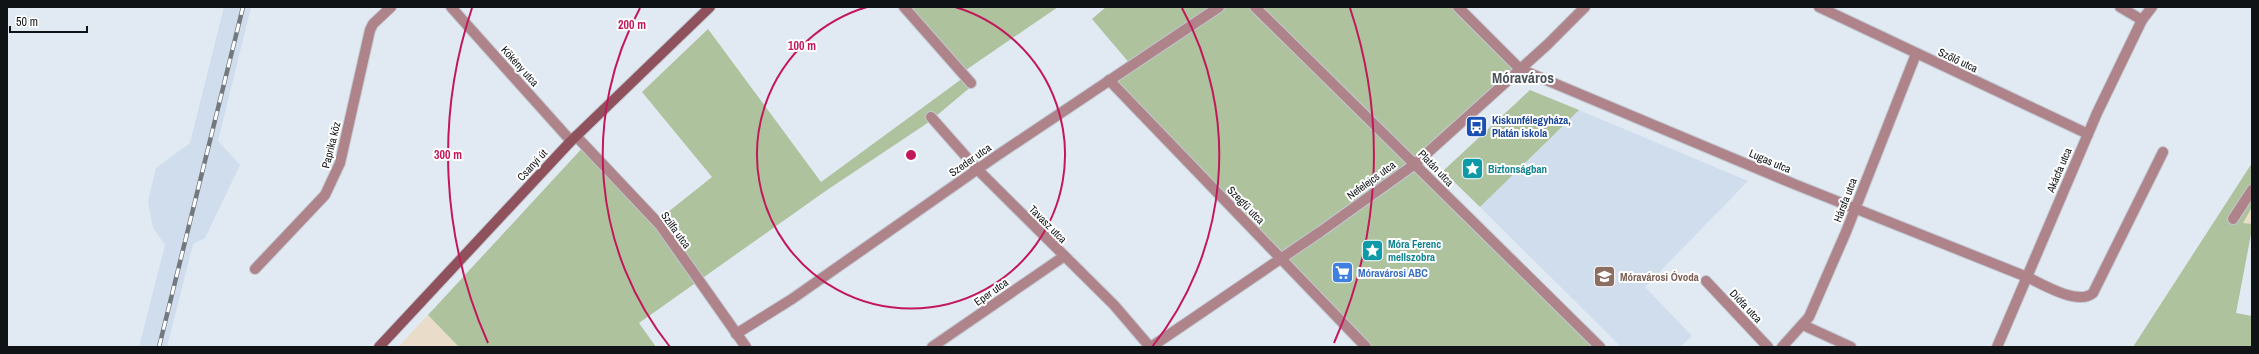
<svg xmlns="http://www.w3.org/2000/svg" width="2259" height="354" font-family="'Archivo Narrow',sans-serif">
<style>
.built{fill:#cfddec}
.industrial{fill:#e9ddc9}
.green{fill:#adc29d}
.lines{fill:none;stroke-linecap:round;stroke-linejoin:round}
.street-casing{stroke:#c0c8d0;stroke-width:12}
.secondary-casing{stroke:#c0c8d0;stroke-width:12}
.street{stroke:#af838a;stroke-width:10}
.secondary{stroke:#8f525d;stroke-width:10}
.rail-casing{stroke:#73797f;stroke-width:4.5}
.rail{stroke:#fff;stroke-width:3;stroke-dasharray:9;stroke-linecap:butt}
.ring{fill:none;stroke:#c2185b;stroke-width:2}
.labels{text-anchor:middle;stroke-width:4;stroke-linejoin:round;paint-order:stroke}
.street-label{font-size:11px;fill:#101316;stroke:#fff}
.transit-label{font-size:11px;font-weight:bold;fill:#164399;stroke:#fff;text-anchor:start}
.culture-label{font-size:11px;font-weight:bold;fill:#0d838f;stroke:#fff;text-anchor:start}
.shop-label{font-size:11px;font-weight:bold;fill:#366cbe;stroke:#fff;text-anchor:start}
.education-label{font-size:11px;font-weight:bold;fill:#785e54;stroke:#fff;text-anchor:start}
.district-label{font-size:15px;font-weight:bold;fill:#4a5159;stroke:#fff}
.centre{fill:#c2185b;stroke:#fff;stroke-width:2}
.ring-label{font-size:12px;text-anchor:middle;font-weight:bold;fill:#c2185b;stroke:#fff;stroke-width:4;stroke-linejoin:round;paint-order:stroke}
</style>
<rect width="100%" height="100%" fill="#e1eaf3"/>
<g class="built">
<polygon points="224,7 251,7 218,141 240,165 205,238 193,244 167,347 139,347 165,245 153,228 148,201 156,168 190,143"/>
<polygon points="1579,110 1748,181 1645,287 1692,336 1680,347 1621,347 1480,207"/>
</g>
<g class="industrial">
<polygon points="2252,207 2252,224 2242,223"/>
<polygon points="428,315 459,347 398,347"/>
</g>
<g class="green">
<polygon points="906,7 1058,7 963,72"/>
<polygon points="1106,7 1458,7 1520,69 1415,164 1600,347 1366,347 1109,80 1131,65 1092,19"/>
<polygon points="708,29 821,182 963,78 973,85 929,122 827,190 639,323 656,347 459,347 428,315 586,144 658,220 712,177 642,92"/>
<polygon points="1530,90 1579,110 1480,207 1443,171"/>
<polygon points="2252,163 2252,207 2243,223 2252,224 2252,229 2236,313 2252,316 2252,347 2133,347"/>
</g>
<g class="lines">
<defs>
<g id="street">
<polyline points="451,7 571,141"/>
<polyline points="904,7 971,83"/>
<polyline points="1255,7 1600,347"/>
<path d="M 1458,7 L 1520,69 L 1794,184 L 2027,277 C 2042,284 2078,306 2093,293 L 2163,152"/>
<polyline points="1819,7 2088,134"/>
<polyline points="2120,7 2142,20"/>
<polyline points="1109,80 1366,347"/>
<polyline points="931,117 977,169 1114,305 1150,347"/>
<polyline points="576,136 660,225 746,347"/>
<polyline points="2233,219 2252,190"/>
<polyline points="255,269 325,195 340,163 370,30 373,24 391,7"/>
<polyline points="1706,281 1768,347"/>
<polyline points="1803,325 1851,347"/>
<polyline points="736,334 792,299 995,157 1219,7"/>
<polyline points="932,347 1063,257"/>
<polyline points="1151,347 1320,232 1415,164 1547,45 1585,7"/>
<polyline points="1782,347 1809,317 1846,232 1916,54"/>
<polyline points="1997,347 2097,113 2142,20 2152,7"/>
</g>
<polyline id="secondary" points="379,347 571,141 710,7"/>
</defs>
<use href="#street" class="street-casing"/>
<use href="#secondary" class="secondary-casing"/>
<use href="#street" class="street"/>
<use href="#secondary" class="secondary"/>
<defs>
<polyline id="rail" points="159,347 243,7"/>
</defs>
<use href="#rail" class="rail-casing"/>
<use href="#rail" class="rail"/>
</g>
<g class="ring">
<path d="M955 7A154 154 0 1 1 867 7"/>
<path d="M670 347A308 308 0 0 1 640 8M1182 8A308 308 0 0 1 1152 347"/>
<path d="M488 343A463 463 0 0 1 472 8M1350 8A463 463 0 0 1 1334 343"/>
</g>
<defs>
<symbol id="bus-square" viewBox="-11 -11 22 22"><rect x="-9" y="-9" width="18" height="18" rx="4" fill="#1a4fb4" stroke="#fff"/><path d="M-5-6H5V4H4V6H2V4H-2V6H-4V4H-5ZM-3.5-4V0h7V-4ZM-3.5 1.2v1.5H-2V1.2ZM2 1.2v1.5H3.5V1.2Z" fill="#fff"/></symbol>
<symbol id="sight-square" viewBox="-11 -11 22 22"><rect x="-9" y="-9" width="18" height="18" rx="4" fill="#0f9aa8" stroke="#fff"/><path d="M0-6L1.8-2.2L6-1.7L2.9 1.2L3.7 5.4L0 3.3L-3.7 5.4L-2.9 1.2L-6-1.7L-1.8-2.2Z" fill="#fff"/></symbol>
<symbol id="supermarket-square" viewBox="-11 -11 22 22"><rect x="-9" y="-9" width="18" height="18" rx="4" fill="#3f7fe0" stroke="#fff"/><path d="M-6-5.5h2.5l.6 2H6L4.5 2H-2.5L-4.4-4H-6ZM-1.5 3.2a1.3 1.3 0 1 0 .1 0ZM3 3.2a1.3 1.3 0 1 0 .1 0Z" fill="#fff"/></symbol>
<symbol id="school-square" viewBox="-11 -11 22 22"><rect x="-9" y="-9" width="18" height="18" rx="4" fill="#8d6e63" stroke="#fff"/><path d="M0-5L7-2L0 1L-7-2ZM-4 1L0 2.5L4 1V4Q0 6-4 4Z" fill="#fff"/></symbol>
</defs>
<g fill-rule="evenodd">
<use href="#bus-square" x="1464" y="114" width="25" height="25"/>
<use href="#sight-square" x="1460" y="156" width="25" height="25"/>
<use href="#sight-square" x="1360" y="238" width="25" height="25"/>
<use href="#supermarket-square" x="1330" y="260" width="25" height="25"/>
<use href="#school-square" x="1592" y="264" width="25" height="25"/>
</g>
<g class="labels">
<g class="street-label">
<text transform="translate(1958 60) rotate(25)" y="4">Szőlő utca</text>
<text transform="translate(520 66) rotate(48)" y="4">Kökény utca</text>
<text transform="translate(331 145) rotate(-76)" y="4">Paprika köz</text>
<text transform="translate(970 160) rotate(-35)" y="4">Szeder utca</text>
<text transform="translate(1770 161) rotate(23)" y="4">Lugas utca</text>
<text transform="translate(532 165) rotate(-47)" y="4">Csanyi út</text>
<text transform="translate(1436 168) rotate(46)" y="4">Platán utca</text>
<text transform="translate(2059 170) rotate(-67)" y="4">Akácfa utca</text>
<text transform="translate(1371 180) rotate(-36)" y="4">Nefelejcs utca</text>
<text transform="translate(1845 200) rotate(-69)" y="4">Hársfa utca</text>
<text transform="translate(1246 205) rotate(46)" y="4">Szegfű utca</text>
<text transform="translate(1048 224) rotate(45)" y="4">Tavasz utca</text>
<text transform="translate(676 230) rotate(54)" y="4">Szilfa utca</text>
<text transform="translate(991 292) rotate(-35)" y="4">Eper utca</text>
<text transform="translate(1746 306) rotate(47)" y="4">Diófa utca</text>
</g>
<g class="transit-label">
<text x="1492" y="124">Kiskunfélegyháza,<tspan x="1492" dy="13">Platán iskola</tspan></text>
</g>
<g class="culture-label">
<text x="1488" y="173">Biztonságban</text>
<text x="1388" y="248">Móra Ferenc<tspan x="1388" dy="13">mellszobra</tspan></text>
</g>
<g class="shop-label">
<text x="1358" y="277">Móravárosi ABC</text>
</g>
<g class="education-label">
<text x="1620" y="281">Móravárosi Óvoda</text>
</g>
<g class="district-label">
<text x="1523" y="83">Móraváros</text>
</g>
</g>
<circle cx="911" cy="155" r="6" class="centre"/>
<g class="ring-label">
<text x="632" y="29">200 m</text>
<text x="802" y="50">100 m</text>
<text x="448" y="159">300 m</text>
</g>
<rect width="2259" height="354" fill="none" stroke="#101316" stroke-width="16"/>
<path d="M10 26v6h77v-6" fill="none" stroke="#101316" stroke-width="2"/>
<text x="16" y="26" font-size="12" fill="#101316" stroke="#ffffff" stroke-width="3" paint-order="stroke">50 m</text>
</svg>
